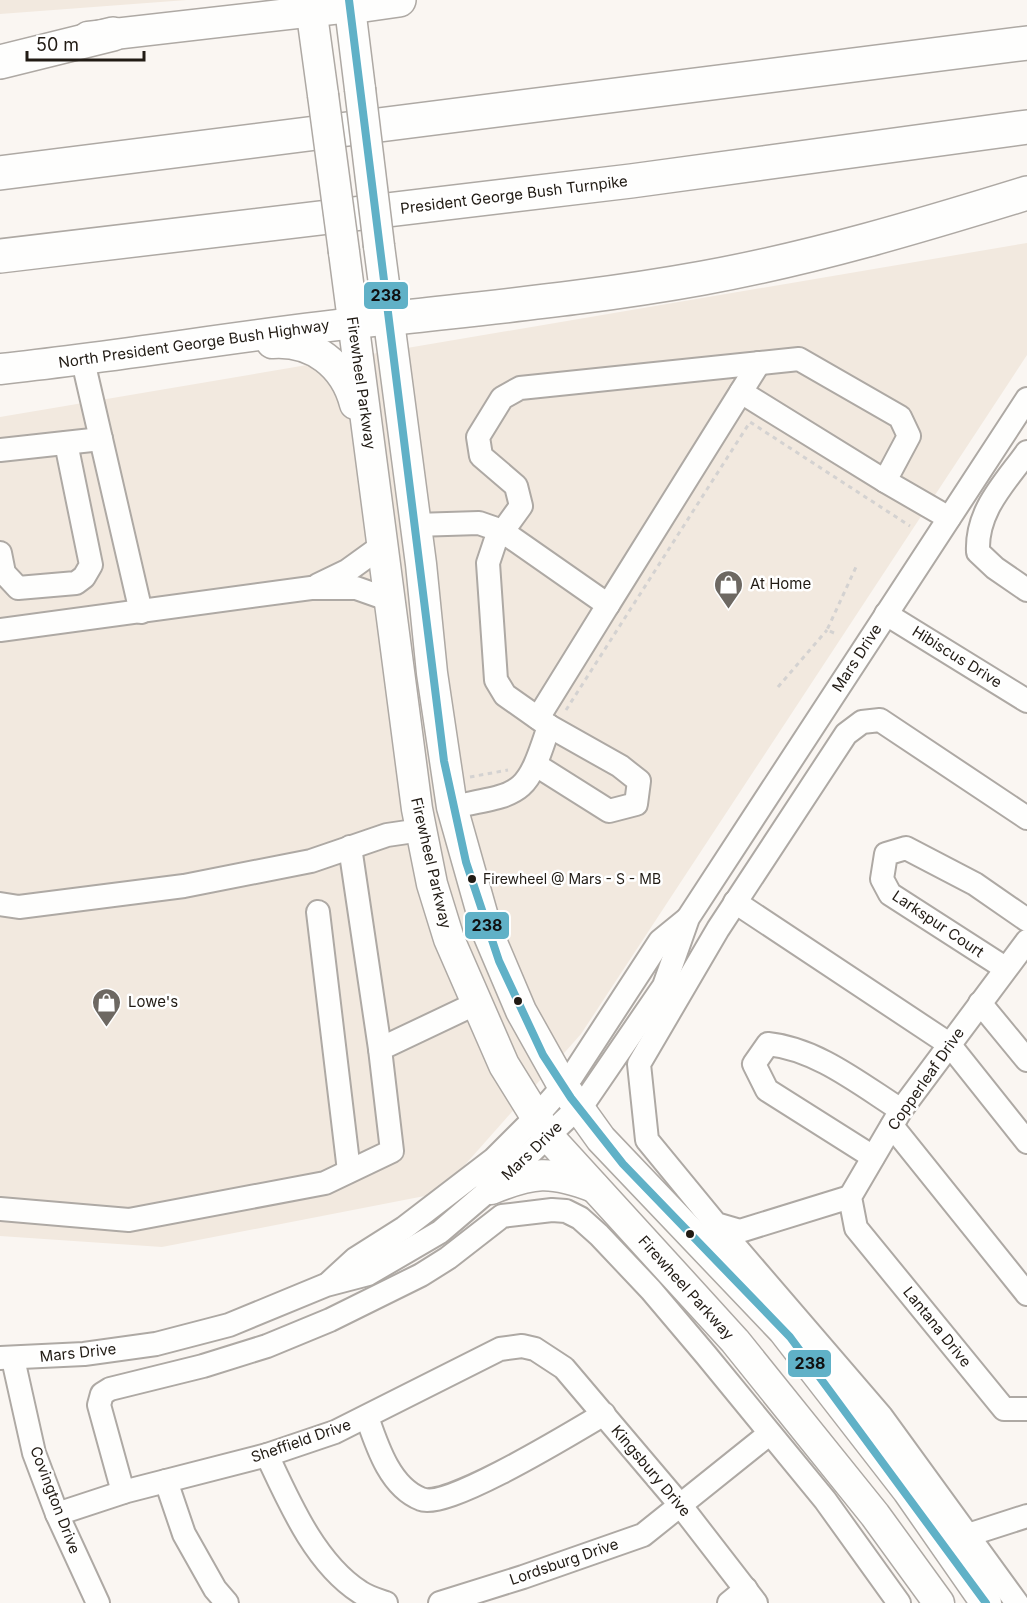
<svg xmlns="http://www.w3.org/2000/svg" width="1027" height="1603" font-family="Inter,sans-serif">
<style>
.built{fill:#f2e9df}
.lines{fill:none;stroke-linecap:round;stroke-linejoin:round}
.minor-casing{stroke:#aea9a4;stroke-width:26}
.major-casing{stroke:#aea9a4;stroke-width:33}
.highway-casing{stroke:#aea9a4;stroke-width:36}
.path{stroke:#d4d2d1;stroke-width:3;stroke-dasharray:4.5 4.5;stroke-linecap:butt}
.minor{stroke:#fefefd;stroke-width:22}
.major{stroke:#fefefd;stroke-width:30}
.highway{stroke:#fefefd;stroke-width:33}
.major-bridge-casing{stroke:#aea9a4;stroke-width:33;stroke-linecap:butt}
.major-bridge{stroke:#fefefd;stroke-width:30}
.bus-1-casing{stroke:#fff;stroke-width:12}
.bus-1{stroke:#60b1c7;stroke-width:8}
.bus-dot{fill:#211b14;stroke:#fff;stroke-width:2}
.labels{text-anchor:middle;stroke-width:5;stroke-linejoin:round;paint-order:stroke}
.bus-label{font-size:14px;fill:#211b14;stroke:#fff;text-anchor:start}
.street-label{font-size:15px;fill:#211b14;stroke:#fff}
.poi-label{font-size:15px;fill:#211b14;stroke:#fff;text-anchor:start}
.line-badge{stroke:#fff;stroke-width:2}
.pale-badge-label{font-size:16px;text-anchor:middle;font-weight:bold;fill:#111}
</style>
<rect width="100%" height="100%" fill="#faf6f2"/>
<g class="built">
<polygon points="0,0 187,0 0,14"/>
<polygon points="1027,243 1027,355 581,1034 440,1193 162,1247 0,1236 0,417"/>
</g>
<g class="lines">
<defs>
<g id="minor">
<polyline points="83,361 141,612"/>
<polyline points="741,392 885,481"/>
<polyline points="0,450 101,439"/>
<path d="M 1027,452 C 1004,484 976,511 978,552 L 995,568 L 1027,590"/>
<polyline points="415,525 479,523 502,531 608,605 538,718"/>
<polyline points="0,553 4,573 18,588 76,583 84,577 91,565 66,443"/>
<polyline points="318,585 347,571 383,545"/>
<polyline points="608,605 759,363"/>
<polyline points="886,614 1027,701"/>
<polyline points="0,630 311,588 356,588 390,600"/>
<polyline points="536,765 609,811 636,804 639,781 620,766 549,726"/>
<path d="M 452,807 C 523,793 526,797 549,726 L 505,695 L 496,680 L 488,563 L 495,542 L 521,506 L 516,486 L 481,456 L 478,437 L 502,398 L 520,388 L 799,359 L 900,417 L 909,436 L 885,481 L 949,518"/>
<polyline points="350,847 380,1049"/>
<polyline points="735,902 949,1044 1027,1142"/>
<polyline points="0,904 19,907 184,886 311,861 387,835 421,830"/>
<polyline points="318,912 349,1171"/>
<polyline points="1027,941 901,1110 850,1197 856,1228 1004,1409 1027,1409"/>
<polyline points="1005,968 890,894 882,879 886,854 906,848 975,884 1027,920"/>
<polyline points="980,1003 1027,1060"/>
<polyline points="892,1126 1027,1294"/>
<path d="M 873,1157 L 767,1090 L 754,1064 L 768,1044 C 817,1049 860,1084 901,1110"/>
<polyline points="850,1197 740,1231 716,1224 647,1140 639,1064 718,929 846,734 862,722 880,720 1027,818"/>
<polyline points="0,1209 129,1220 325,1183 392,1151 380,1049 477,1003"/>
<polyline points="716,1224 881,1416 1017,1603"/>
<polyline points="330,1282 355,1259 404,1228 494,1159 536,1117 572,1076 660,941 687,919"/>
<polyline points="0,1358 84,1354 156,1344 229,1325 326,1285 368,1274 440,1232 509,1173 586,1100 664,986 688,918 1027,399"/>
<polyline points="13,1359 34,1453 57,1514 98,1603"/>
<path d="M 367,1417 C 377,1446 390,1487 421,1499 C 447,1510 575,1431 604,1414"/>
<path d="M 267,1455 C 289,1502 315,1563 360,1592 C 367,1597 377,1600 386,1603"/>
<polyline points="166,1481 184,1534 215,1589 227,1603"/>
<polyline points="123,1492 99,1405 102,1394 110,1389 203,1366 267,1346 330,1320 421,1275 448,1258 502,1216 552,1210 566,1211 580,1218 599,1235 651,1290 706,1355 825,1500 899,1603"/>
<polyline points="57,1514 127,1491 267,1455 335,1432 500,1349 522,1346 535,1349 564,1368 681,1506 756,1603"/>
<polyline points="968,1535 1027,1516"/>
<polyline points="440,1603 523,1577 643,1535 769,1434"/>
<polyline points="729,1603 746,1589"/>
</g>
<g id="major">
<polyline points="310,0 323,95"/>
<polyline points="349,0 360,89"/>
<polyline points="88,37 350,7"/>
<polyline points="379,246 421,564 432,673 452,807 487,931 521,1011 563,1086 601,1139 783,1330 908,1491 986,1603"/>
<polyline points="344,252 417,809 432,884 449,939 504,1065 548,1136 735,1341 875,1515 939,1603"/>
<path d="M 272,343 C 313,340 345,365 355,404"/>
<path d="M 0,369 C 125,356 248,334 373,321"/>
<path d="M 491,1189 C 533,1172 550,1170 594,1187"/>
</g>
<g id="highway">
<polyline points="350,7 399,0"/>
<polyline points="0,62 113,34"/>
<polyline points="0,173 1027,43"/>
<polyline points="0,256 631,181 1027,127"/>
<path d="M 388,319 C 493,307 599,297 703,278 C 813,258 920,226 1027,193"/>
</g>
</defs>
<use href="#minor" class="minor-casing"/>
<use href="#major" class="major-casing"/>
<use href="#highway" class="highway-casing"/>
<g class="path">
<polyline points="834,633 827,630 856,567"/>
<polyline points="778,687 827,630"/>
<polyline points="566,710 750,422 910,526"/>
<polyline points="470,777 508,770"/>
</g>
<use href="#minor" class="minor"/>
<use href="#major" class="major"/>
<use href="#highway" class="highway"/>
<defs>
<g id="major-bridge">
<polyline points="360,89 379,246"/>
<polyline points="323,95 344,252"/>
</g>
</defs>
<use href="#major-bridge" class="major-bridge-casing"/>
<use href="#major-bridge" class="major-bridge"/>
<defs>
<polyline id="bus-1" points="349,0 444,761 466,862 499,961 543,1055 571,1098 623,1164 790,1337 986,1603"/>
</defs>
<use href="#bus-1" class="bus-1-casing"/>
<use href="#bus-1" class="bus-1"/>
</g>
<defs>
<symbol id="shop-pin" viewBox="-11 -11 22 30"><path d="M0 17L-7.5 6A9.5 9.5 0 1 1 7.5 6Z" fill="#6d6862" stroke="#fff"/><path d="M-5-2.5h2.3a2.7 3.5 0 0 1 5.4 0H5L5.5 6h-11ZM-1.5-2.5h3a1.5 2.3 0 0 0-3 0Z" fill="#fff"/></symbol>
</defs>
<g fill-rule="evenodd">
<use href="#shop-pin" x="712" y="568" width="33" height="45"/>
<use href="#shop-pin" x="90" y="986" width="33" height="45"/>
</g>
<g class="bus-dot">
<circle cx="472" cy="879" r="5"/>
<circle cx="518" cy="1001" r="5"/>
<circle cx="690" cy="1234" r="5"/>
</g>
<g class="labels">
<g class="bus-label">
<text x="483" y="884">Firewheel @ Mars - S - MB</text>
</g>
<g class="street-label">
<text transform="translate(514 195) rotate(-7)" y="5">President George Bush Turnpike</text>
<text transform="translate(194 344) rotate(-8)" y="5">North President George Bush Highway</text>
<text transform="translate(361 383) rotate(82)" y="5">Firewheel Parkway</text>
<text transform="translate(957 657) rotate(32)" y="5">Hibiscus Drive</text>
<text transform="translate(857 658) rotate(-57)" y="5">Mars Drive</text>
<text transform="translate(431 863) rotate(77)" y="5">Firewheel Parkway</text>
<text transform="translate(938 924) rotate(34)" y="5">Larkspur Court</text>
<text transform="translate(926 1079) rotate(-55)" y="5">Copperleaf Drive</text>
<text transform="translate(532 1151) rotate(-44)" y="5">Mars Drive</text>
<text transform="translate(686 1288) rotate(48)" y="5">Firewheel Parkway</text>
<text transform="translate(937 1327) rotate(51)" y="5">Lantana Drive</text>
<text transform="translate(78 1353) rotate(-6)" y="5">Mars Drive</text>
<text transform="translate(301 1441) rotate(-19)" y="5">Sheffield Drive</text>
<text transform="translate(651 1471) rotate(50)" y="5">Kingsbury Drive</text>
<text transform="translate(55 1500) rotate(69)" y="5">Covington Drive</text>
<text transform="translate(564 1562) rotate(-19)" y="5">Lordsburg Drive</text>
</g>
<g class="poi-label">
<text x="750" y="589">At Home</text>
<text x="128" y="1007">Lowe's</text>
</g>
</g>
<g class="line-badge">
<rect x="363" y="281" width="46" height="29" rx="6" fill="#60b1c7"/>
<rect x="464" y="911" width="46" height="29" rx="6" fill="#60b1c7"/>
<rect x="787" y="1349" width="45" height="29" rx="6" fill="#60b1c7"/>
</g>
<g class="pale-badge-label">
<text x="386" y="301">238</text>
<text x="487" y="931">238</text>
<text x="810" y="1369">238</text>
</g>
<path d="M27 51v9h117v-9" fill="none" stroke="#211b14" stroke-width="3"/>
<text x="36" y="51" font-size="18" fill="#211b14" stroke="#ffffff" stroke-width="4.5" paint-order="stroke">50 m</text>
</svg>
